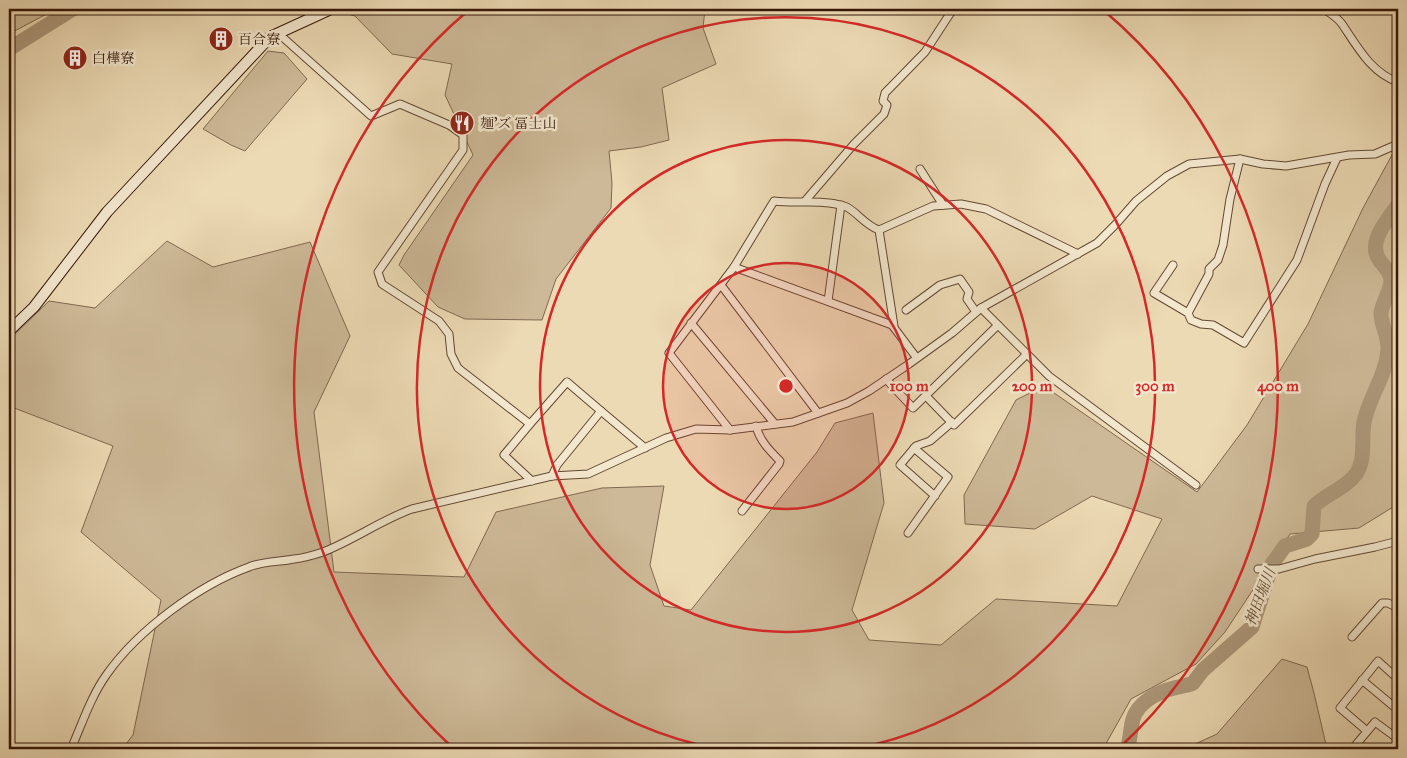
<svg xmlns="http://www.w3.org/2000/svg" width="1407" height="758" font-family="'IM FELL Great Primer','Noto Serif JP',serif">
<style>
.green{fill:#cdb997;stroke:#806850}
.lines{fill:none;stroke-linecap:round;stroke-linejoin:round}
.river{stroke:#ad987a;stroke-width:15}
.street-casing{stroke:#624833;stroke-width:9}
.secondary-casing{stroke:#341708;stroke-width:12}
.street{stroke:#f3e7ce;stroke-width:7}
.secondary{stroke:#f3e7ce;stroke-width:10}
.ring{fill:none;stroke:#d62828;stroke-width:2.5}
.labels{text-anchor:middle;stroke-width:5;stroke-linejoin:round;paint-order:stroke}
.poi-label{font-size:14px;fill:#341708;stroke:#f3e7ce;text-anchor:start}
.water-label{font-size:15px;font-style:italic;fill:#644b36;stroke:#f3e7ce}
.centre{fill:#d62828;stroke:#f3e7ce;stroke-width:2.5}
.ring-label{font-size:15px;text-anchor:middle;font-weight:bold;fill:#d62828;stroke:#f3e7ce;stroke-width:5;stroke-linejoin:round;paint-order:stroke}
</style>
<rect width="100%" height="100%" fill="#ecdab4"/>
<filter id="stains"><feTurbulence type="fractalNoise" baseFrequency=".004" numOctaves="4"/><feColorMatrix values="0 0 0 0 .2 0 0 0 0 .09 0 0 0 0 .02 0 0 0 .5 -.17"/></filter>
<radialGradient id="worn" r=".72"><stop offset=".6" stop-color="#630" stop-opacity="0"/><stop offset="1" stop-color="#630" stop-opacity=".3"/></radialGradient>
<g class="green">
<polygon points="9,9 56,9 9,34"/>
<polygon points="330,9 705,9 703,28 716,64 662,88 669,140 641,147 609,151 612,183 611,208 556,279 542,320 465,319 438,307 399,265 404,255 473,155 445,95 452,64 392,54 355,16"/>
<polygon points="268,51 284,53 307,79 245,151 231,145 203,129"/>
<polygon points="1393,153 1398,153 1398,504 1359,528 1290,534 1225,632 1196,664 1131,699 1103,749 122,749 133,735 161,600 81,532 113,446 9,406 9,340 49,301 95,308 167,241 213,267 310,242 350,336 314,412 334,572 464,577 496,512 602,488 664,486 650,565 664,606 691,610 817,452 835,423 873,413 884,503 852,610 869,640 941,645 996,599 1117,606 1162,519 1092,496 1035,529 965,524 964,495 1016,400 1044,386 1197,492 1247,425 1308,324 1363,208"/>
<polygon points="1282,659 1307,667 1314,693 1327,749 1184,749 1217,734"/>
</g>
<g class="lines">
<g class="river">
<polyline points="9,49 73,9"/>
<path d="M 1127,749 C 1131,739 1130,729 1133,719 C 1138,702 1158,692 1174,688 C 1181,686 1187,686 1193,683 L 1203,670 L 1252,627 L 1272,564 L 1285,546 L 1307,539 L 1312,534 L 1314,506 C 1326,494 1346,488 1356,474 C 1366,460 1361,438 1364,422 C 1369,397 1386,376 1388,350 C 1389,337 1381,326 1381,313 C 1382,303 1391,290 1391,281 C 1391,273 1384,266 1380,261 C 1366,242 1388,220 1398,205"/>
</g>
<defs>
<g id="street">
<path d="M 1324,9 C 1330,13 1338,18 1342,24 C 1357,46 1371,73 1398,82"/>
<polyline points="279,34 371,116 400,104 449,125 463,135 463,150 378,272 382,284 439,321 449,334 451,354 458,368 530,424 504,455 532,481"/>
<polyline points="920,169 943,205"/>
<polyline points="805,201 854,144 884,114 887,105 883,101 885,93 925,52 953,9"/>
<polyline points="879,230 894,326"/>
<polyline points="1173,265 1154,293 1188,313 1191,320 1201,324 1213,325 1244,343 1297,260 1325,184 1337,158"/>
<polyline points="734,267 892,325 916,357"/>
<polyline points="721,285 818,413"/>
<polyline points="828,301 841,205"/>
<polyline points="981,308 1049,376 1196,485"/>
<polyline points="906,310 940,285 960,279 969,292 967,299 976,312"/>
<polyline points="1188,313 1209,274 1209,269 1218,260 1223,245 1230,199 1240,159"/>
<polyline points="691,323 775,424"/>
<polyline points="886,379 913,408 998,325"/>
<polyline points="926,396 954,425 1027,354"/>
<polyline points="601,411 645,448"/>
<polyline points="530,424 567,382 601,411 557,465 552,476"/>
<path d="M 730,430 L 669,353 L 734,267 L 774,201 C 797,204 822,199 844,206 C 855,209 864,225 879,230 L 933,206 L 961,204 L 986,209 L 1078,254"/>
<polyline points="935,496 900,465 916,446 930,441 952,422"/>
<path d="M 742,511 L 779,464 L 780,461 C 769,450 760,441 756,426"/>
<polyline points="908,533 948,477 914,448"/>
<polyline points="1258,569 1279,569 1315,559 1375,547 1398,541"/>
<polyline points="1352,637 1382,603 1388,603 1398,608"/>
<polyline points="1362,680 1398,710"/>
<polyline points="1367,731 1340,708 1378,661 1398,679"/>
<polyline points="1354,747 1375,722 1398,739"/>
<path d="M 71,749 C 82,724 91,696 107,674 C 138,630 199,585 249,567 C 263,561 279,562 294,559 C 303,558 314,555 323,552 C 354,540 381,520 412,509 L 552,476 L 588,474 L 666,438 L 696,429 L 730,430 L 793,422 L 847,403 L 869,391 L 909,364 L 952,333 L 981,308 L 1097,243 L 1116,224 L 1136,201 L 1167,176 L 1189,164 L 1240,159 L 1263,164 L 1286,166 L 1349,155 L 1375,154 L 1398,144"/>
</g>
<polyline id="secondary" points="9,331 34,307 107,212 270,37 331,9"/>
</defs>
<use href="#street" class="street-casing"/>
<use href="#secondary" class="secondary-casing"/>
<use href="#street" class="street"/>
<use href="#secondary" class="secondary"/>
</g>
<circle cx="786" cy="386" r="123" fill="#d62828" fill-opacity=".12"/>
<g class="ring">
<circle cx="786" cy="386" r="123"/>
<circle cx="786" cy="386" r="246"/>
<path d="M719 749A369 369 0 1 1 853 749"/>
<path d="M454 749A492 492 0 0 1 470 9M1102 9A492 492 0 0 1 1118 749"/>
</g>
<defs>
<symbol id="building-disc" viewBox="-11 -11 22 22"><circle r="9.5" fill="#8f2418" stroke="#f3e7ce"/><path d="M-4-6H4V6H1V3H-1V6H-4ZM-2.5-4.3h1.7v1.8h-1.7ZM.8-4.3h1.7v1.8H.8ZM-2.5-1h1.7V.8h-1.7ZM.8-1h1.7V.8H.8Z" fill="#fff"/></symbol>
<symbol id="restaurant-disc" viewBox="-11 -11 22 22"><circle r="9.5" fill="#8f2418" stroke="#f3e7ce"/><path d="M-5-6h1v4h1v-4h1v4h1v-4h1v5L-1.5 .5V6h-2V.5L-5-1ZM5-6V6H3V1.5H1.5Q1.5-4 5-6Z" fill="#fff"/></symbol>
</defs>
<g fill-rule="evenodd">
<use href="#building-disc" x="207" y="25" width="28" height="28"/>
<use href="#building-disc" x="61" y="44" width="28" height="28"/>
<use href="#restaurant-disc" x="448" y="109" width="28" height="28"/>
</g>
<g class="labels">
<g class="poi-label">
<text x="238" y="44">百合寮</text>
<text x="92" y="63">白樺寮</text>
<text x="480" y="128">麺'ズ 冨士山</text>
</g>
<g class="water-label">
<text transform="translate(1260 597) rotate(-69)" y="5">神田堀川</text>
</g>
</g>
<circle cx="786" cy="386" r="8" class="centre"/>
<g class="ring-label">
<text x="909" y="391">100 m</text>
<text x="1032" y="391">200 m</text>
<text x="1155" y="391">300 m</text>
<text x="1278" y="391">400 m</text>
</g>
<rect width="1407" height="758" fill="none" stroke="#ecdab4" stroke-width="30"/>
<rect x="10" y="10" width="1387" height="738" fill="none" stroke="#341708" stroke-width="2.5"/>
<rect x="15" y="15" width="1377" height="728" fill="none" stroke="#341708"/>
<rect width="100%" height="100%" filter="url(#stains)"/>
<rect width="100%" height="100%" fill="url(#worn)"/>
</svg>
